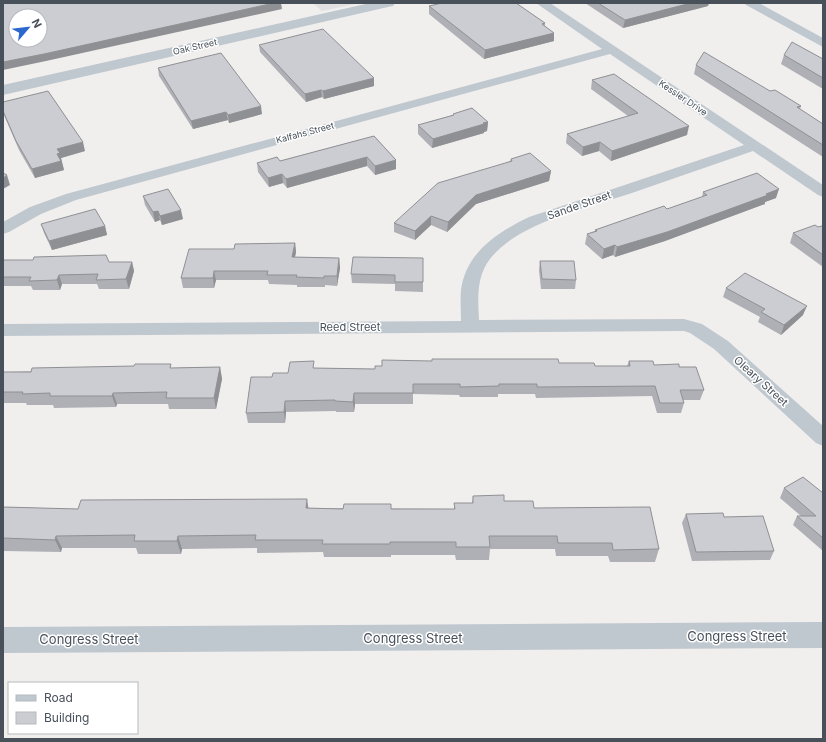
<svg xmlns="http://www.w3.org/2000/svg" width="826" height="742" font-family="Inter,sans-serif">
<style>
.education{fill:#e2e0e0}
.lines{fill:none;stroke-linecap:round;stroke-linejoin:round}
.minor{fill:#c0c8cf;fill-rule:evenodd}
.tertiary{fill:#c0c8cf;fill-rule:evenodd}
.wall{fill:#afb0b5}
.shaded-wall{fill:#8f9093}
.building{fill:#cccdd2;stroke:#8f9093;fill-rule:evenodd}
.labels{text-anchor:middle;stroke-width:3;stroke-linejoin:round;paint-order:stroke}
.far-street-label{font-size:9px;fill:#48505a;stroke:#fff}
.street-label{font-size:11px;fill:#48505a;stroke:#fff}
.near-street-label{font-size:13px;fill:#48505a;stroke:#fff}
</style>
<rect width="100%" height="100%" fill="#f1efee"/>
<polygon class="education" points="313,3 360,3 322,11"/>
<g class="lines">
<g class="minor">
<path d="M 536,3 L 550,3 L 823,185 L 823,197 L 818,195 L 753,151 C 712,165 670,180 629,194 C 588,207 516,224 490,259 C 476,277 478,299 479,320 L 684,319 L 702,324 L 728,341 L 823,426 L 823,446 L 816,443 L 714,349 L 690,333 L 684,331 L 3,336 L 3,324 L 461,321 C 461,310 460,300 461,290 C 466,252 498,232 529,217 L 744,145 L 610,54 L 76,200 L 41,214 L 9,232 L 3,234 L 3,222 L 30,207 L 66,194 L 602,49 Z"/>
<polygon points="744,3 759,3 823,38 823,47 746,5"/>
</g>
<g class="tertiary">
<polygon points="370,3 395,3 393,6 388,7 3,95 3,85"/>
<polygon points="823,622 823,648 3,653 3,627"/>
</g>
</g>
<g class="wall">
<polygon points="585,3 709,3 708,6 623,28"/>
<polygon points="429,6 545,23 545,26 554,41 484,59 429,14"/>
<polygon points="259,45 374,86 324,99 322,97 306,102 260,52"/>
<polygon points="784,55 823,59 823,89 781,64"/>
<polygon points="696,65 770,91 801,106 800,109 823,124 823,157 694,74"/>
<polygon points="158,68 262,114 229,123 228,120 193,129 159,76"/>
<polygon points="592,80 687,135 611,161 599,151 582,156 566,143 567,134 628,116 591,89"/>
<polygon points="3,102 85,151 61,158 64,170 35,178 19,150 3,113"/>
<polygon points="453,114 488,122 487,131 484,132 484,133 432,148 418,134 418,125 453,115"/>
<polygon points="374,136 396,160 396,169 375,175 367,166 287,188 283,183 269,187 258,172 257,163 280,161"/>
<polygon points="511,159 551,171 549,181 476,204 447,232 431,225 415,240 394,232 394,223 510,161"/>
<polygon points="703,192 776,198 765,202 765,204 665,241 615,257 613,255 602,259 585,244 587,234 595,231 595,230 667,209 702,197"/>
<polygon points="143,196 183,219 162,225 160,220 155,222 145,205"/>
<polygon points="41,224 105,226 107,235 52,250 44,233"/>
<polygon points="818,227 823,227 823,267 790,243 793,233"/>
<polygon points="295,243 296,252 295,257 339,258 340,268 337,286 325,285 325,287 297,287 297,285 269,284 268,280 216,280 214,288 183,288 181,278 234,249"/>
<polygon points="423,258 423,292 395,291 395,284 352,283 351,274"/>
<polygon points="3,260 109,262 132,262 134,271 129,289 99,289 97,284 62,284 60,290 33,290 31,286 3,286"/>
<polygon points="540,261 576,280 575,289 541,289 539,270"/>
<polygon points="726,288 803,315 781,335 758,322 760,317 723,297"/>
<polygon points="629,361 654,365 679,367 704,390 700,400 683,400 684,403 681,413 657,413 652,396 536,398 535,394 498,394 498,397 460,397 459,395 413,394 413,404 355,404 354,412 336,412 336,411 286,412 285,423 248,423 246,413 272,377 315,368 375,369 559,363 595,366 627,366"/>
<polygon points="220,367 222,379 216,409 169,409 168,404 117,404 116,407 54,408 53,405 27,405 26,403 3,403 3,372 172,368"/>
<polygon points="784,488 823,493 823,551 793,525 797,516 801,516 780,498"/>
<polygon points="473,496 504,501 534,508 659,549 655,562 610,562 608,556 556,556 555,549 490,549 489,560 456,560 455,555 391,555 391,557 324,557 323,552 257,553 257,548 182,549 181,554 138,554 136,548 62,548 61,552 3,551 3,507 78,509 308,508 454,509 454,503 472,503"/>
<polygon points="686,514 724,517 774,551 770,560 692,561 682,523"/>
</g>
<g class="shaded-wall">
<polygon points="274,3 281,3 282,9 46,61 3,70 3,62"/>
<polygon points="691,3 709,3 708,6 623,28 625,20"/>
<polygon points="554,33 554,41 484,59 485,50"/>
<polygon points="374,78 374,86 324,99 323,91"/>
<polygon points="321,90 322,97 306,102 305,94"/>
<polygon points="261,106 262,114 229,123 228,115"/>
<polygon points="226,112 228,120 193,129 191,121"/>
<polygon points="488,122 487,131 484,132 484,133 432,148 433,139"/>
<polygon points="689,126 687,135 611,161 612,151"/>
<polygon points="83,142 85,151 61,158 64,170 35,178 32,169 57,154 57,149"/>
<polygon points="600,142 599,151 582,156 583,147"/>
<polygon points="367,157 367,166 287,188 286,179"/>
<polygon points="396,160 396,169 375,175 375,166"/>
<polygon points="551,171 549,181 476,204 447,232 448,222 476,195"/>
<polygon points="282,174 283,183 269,187 268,178"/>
<polygon points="7,175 10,185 3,189 3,178"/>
<polygon points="779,189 776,198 765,202 765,204 665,241 615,257 617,247"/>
<polygon points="181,210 183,219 162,225 160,216"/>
<polygon points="158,211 160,220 155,222 153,212"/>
<polygon points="431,216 431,225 415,240 415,231"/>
<polygon points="105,226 107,235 52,250 49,241"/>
<polygon points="295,243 296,252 293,267 292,257"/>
<polygon points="615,245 613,255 602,259 604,249"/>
<polygon points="339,258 340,268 337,286 337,276"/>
<polygon points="132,262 134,271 129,289 126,279"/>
<polygon points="214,271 216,280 214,288 213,278"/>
<polygon points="59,275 62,284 60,290 57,280"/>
<polygon points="807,306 803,315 781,335 784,325"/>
<polygon points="220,367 222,379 216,409 214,398"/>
<polygon points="113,393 117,404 116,407 112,396"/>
<polygon points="354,393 355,404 354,412 353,402"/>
<polygon points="285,401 286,412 285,423 284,412"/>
<polygon points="307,499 309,512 306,508"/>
<polygon points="56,536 62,548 61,552 55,540"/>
<polygon points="178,536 182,549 181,554 177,541"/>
</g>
<g class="building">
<path d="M 3,3 L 274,3 L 44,54 L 3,62 ZM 16,16 L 40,16 L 40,40 L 16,40 Z"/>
<polygon points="442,3 516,3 545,23 542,24 554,33 485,50 429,6"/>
<polygon points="598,3 691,3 625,20"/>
<polygon points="323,29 374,78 323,91 321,90 305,94 259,45"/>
<polygon points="792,42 823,59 823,78 784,55"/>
<polygon points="704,52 770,91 775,90 801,106 797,107 823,124 823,145 696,65"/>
<polygon points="221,53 261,106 228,115 226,112 191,121 158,68"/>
<polygon points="614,74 689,126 612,151 600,142 583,147 567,134 638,113 592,80"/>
<polygon points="48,91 83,142 57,149 60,153 57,154 61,161 32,169 16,141 3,111 3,102"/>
<polygon points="472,108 488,122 483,123 484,124 433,139 418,125 454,115 453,114"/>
<polygon points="374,136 396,160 375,166 367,157 286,179 282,174 268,178 257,163 277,157 280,161"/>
<polygon points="530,153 551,171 476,195 448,222 431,216 415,231 394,223 438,183 512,161 511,159"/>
<polygon points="3,173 7,175 3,178"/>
<polygon points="757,173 779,189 766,194 768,195 667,232 617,247 615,245 604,249 587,234 597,231 595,230 664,206 667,209 707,195 703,192"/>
<polygon points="168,189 181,210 160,216 158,211 153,212 143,196"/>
<polygon points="95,209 105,226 49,241 41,224"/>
<polygon points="815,225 818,227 822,226 823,227 823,255 793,233"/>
<polygon points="295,243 292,257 339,258 337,276 324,276 324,278 296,277 297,275 267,275 268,271 214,271 213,278 181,278 189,249 234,249 235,244"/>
<polygon points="106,255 109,262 132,262 126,279 96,280 98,274 59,275 57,280 29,281 31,277 3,277 3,260 33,260 34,257"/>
<polygon points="353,257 423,258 423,282 395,282 395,275 351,274"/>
<polygon points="540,261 574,261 576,280 542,279"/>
<polygon points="745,273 807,306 784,325 761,312 765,309 726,288"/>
<polygon points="432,359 558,359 559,363 594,363 595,366 630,366 629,361 653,361 654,365 679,364 679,367 696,367 704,390 680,390 684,403 660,403 655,386 537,387 537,384 499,384 499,386 460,387 460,384 413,384 413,393 354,393 353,402 335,401 335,400 285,401 284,412 246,413 251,377 272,377 273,373 288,373 290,362 314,361 313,368 375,369 375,366 382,366 382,360 432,361"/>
<polygon points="135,364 171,364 170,368 220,367 214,398 166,398 167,392 113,393 112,396 50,396 50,393 22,394 23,392 3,392 3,372 31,372 32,368 134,366"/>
<polygon points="803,477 823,493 823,538 797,516 816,516 784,488"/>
<polygon points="504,495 504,501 533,501 534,508 650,507 659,549 613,550 612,543 558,543 557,536 489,536 490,547 456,547 456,542 390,542 390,544 322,544 323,540 255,540 256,535 178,536 177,541 134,541 135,535 56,536 55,540 3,538 3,507 78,509 81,500 307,499 306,508 343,509 344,504 391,504 391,509 455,509 454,503 473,503 473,496"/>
<polygon points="723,513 724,517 763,516 774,551 696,552 686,514"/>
</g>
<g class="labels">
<g class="far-street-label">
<text transform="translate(195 47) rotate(-13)" y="3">Oak Street</text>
<text transform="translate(683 98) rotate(34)" y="3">Kessler Drive</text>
<text transform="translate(305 133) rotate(-15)" y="3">Kalfahs Street</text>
</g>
<g class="street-label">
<text transform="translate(579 205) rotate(-19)" y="4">Sande Street</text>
<text x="350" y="331">Reed Street</text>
<text transform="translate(761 381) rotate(42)" y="4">Oleary Street</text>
</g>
<g class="near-street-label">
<text x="737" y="641">Congress Street</text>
<text x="413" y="643">Congress Street</text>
<text x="89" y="644">Congress Street</text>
</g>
</g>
<rect width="826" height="742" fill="none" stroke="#48505a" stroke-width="8"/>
<rect x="8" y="682" width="130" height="52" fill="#ffffff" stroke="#b6b9bd"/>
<rect x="16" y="695" width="20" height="6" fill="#c0c8cf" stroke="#b6b9bd"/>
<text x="44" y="702" font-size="12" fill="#48505a">Road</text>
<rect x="16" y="712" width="20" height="12" fill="#cccdd2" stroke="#b6b9bd"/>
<text x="44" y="722" font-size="12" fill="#48505a">Building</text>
<g transform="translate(28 28) rotate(62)"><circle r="19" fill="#ffffff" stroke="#b6b9bd"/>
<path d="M0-3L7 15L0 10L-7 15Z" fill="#2c67cd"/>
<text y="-6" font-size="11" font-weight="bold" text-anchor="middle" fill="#48505a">N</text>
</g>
</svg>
